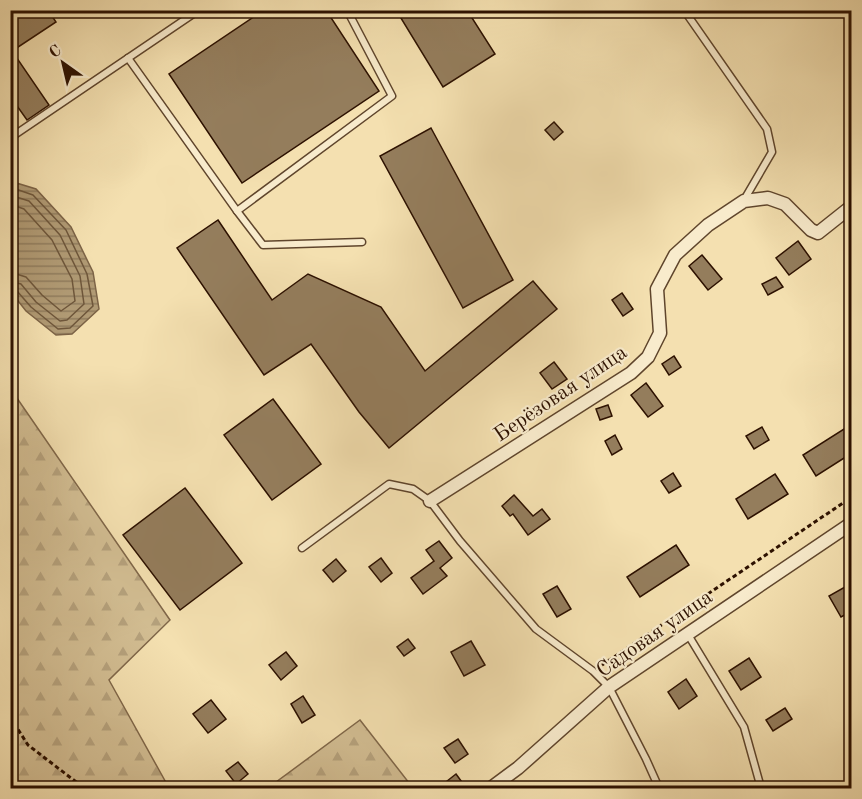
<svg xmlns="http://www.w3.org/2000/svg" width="862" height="799" font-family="'Old Standard TT',serif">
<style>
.forest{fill:url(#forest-firs);stroke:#806749;stroke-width:1.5}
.water{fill:url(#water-rules);stroke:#7c6346;stroke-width:1.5}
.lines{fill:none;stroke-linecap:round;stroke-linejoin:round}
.shore{stroke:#6e563a;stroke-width:1.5}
.building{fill:#947d5c;stroke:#2d1100;stroke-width:1.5}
.lane-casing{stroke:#5f452c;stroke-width:9}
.street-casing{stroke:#5f452c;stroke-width:15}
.path{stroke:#2d1100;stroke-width:3;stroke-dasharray:4.5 3;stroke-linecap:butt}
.lane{stroke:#f8ebcc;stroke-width:6}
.street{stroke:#f8ebcc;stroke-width:12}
.labels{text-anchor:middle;stroke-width:4.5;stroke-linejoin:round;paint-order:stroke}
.street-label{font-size:21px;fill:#2d1100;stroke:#f8ebcc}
</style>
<defs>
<pattern id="forest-firs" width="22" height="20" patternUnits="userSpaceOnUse" patternTransform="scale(1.5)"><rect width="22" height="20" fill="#d2bd92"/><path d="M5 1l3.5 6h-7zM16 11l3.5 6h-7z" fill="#b5a17c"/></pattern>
<pattern id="water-rules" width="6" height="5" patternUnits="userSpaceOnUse" patternTransform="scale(1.5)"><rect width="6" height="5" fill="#b09a74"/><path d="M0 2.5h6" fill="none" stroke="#907c5d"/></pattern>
</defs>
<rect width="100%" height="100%" fill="#f4e0b0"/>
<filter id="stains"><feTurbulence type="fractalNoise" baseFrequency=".00333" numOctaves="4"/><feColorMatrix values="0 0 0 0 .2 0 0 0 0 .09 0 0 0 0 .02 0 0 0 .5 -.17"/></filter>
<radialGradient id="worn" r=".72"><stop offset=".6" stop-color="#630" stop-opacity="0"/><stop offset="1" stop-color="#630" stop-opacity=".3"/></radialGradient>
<g class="forest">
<polygon points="10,388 170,620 109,680 169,788 11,788"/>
<polygon points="360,720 413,788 268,788"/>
</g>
<polygon class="water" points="10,181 36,189 71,227 93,272 99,309 72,334 56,335 26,311 11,292"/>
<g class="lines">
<g class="shore">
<polyline points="10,187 33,195 66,230 87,274 93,306 70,328 58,329 31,307 17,291 10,289"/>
<polyline points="10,195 29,201 60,235 80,276 84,304 67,320 60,321 36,302 21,284 10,281"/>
<polyline points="10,204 24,209 52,240 72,279 75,301 61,311 42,295 26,277 10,272"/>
</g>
</g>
<g class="building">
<polygon points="10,10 48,10 56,22 12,51 49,105 27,120 10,96"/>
<polygon points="264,10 326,10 379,91 242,183 169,74"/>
<polygon points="396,10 467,10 495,54 443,87"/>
<polygon points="554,122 563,132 554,140 545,130"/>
<polygon points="431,128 513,280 463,308 380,156"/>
<polygon points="218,220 272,300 308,274 381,307 425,371 533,281 557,309 389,448 359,412 311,344 264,375 177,248"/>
<polygon points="798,241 811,259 789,275 776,258"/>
<polygon points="702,255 722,279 708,290 689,266"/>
<polygon points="776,277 783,287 768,295 762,284"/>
<polygon points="622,293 633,309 623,316 612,300"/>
<polygon points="674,356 681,367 669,375 662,364"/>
<polygon points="554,362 567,379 552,389 540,373"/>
<polygon points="646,383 663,406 648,417 631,395"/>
<polygon points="273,399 321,464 272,500 224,435"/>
<polygon points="608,405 612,416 600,420 596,409"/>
<polygon points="762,427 769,440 754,449 746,436"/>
<polygon points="844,429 852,441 852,453 816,476 803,455"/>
<polygon points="615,435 622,449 612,455 605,441"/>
<polygon points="673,473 681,486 669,493 661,481"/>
<polygon points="775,474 788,494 748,519 736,499"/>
<polygon points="185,488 242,563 180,610 123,535"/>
<polygon points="514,495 533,516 542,509 550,519 528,535 513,514 510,516 502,506"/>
<polygon points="439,541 452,558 440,568 447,576 423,594 411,578 434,561 426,550"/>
<polygon points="676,545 689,565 640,597 627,577"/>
<polygon points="381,558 392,573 381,582 369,567"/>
<polygon points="336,559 346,571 333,582 323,570"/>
<polygon points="852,583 852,611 841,617 829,596"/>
<polygon points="557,586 571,609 557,617 543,594"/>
<polygon points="408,639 415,648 404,656 397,647"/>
<polygon points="471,641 485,665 464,676 451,652"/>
<polygon points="286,652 297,666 281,680 269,665"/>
<polygon points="749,658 761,677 741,690 729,671"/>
<polygon points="686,679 697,696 679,709 668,692"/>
<polygon points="303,696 315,715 302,723 291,704"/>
<polygon points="211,700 226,719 208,733 193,714"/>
<polygon points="785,708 792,719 773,731 766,720"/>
<polygon points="458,739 468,754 455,763 444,748"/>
<polygon points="238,762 248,774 236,784 226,771"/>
<polygon points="456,774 467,789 437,789"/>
</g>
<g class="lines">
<defs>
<g id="lane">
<polyline points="684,10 767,129 772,152 744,200"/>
<polyline points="128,58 237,211 392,96 347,10"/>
<polyline points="10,138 199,10"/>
<polyline points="237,211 263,245 362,242"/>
<polyline points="302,548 389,484 413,489 430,501 460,541 536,629 593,671 609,687 646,759 659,788"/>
<polyline points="687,633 744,727 761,788"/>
</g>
<g id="street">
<polyline points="430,501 631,373 648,357 660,333 657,289 675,255 708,225 744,201 768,198 785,204 811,230 818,233 852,206"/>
<polyline points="491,788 518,768 609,687 852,523"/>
</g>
</defs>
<use href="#lane" class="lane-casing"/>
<use href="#street" class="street-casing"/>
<g class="path">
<polyline points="602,665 852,497"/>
<polyline points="10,717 28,745 84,788"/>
</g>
<use href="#lane" class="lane"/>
<use href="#street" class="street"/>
</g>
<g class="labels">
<g class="street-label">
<text transform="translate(560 393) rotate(-34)" y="7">Берёзовая улица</text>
<text transform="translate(654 633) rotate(-35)" y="7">Садовая улица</text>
</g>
</g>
<rect width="862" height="799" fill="none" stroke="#f4e0b0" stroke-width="36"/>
<rect x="12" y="12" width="838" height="775" fill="none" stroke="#2d1100" stroke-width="3"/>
<rect x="18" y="18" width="826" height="763" fill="none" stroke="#2d1100" stroke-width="1.5"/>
<g transform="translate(63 63) rotate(326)" stroke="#f8ebcc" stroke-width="4.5" paint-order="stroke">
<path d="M0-4.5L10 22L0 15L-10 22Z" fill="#2d1100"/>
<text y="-9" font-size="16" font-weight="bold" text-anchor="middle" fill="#2d1100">С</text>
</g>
<rect width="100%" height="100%" filter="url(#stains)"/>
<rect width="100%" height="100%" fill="url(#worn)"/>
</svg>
